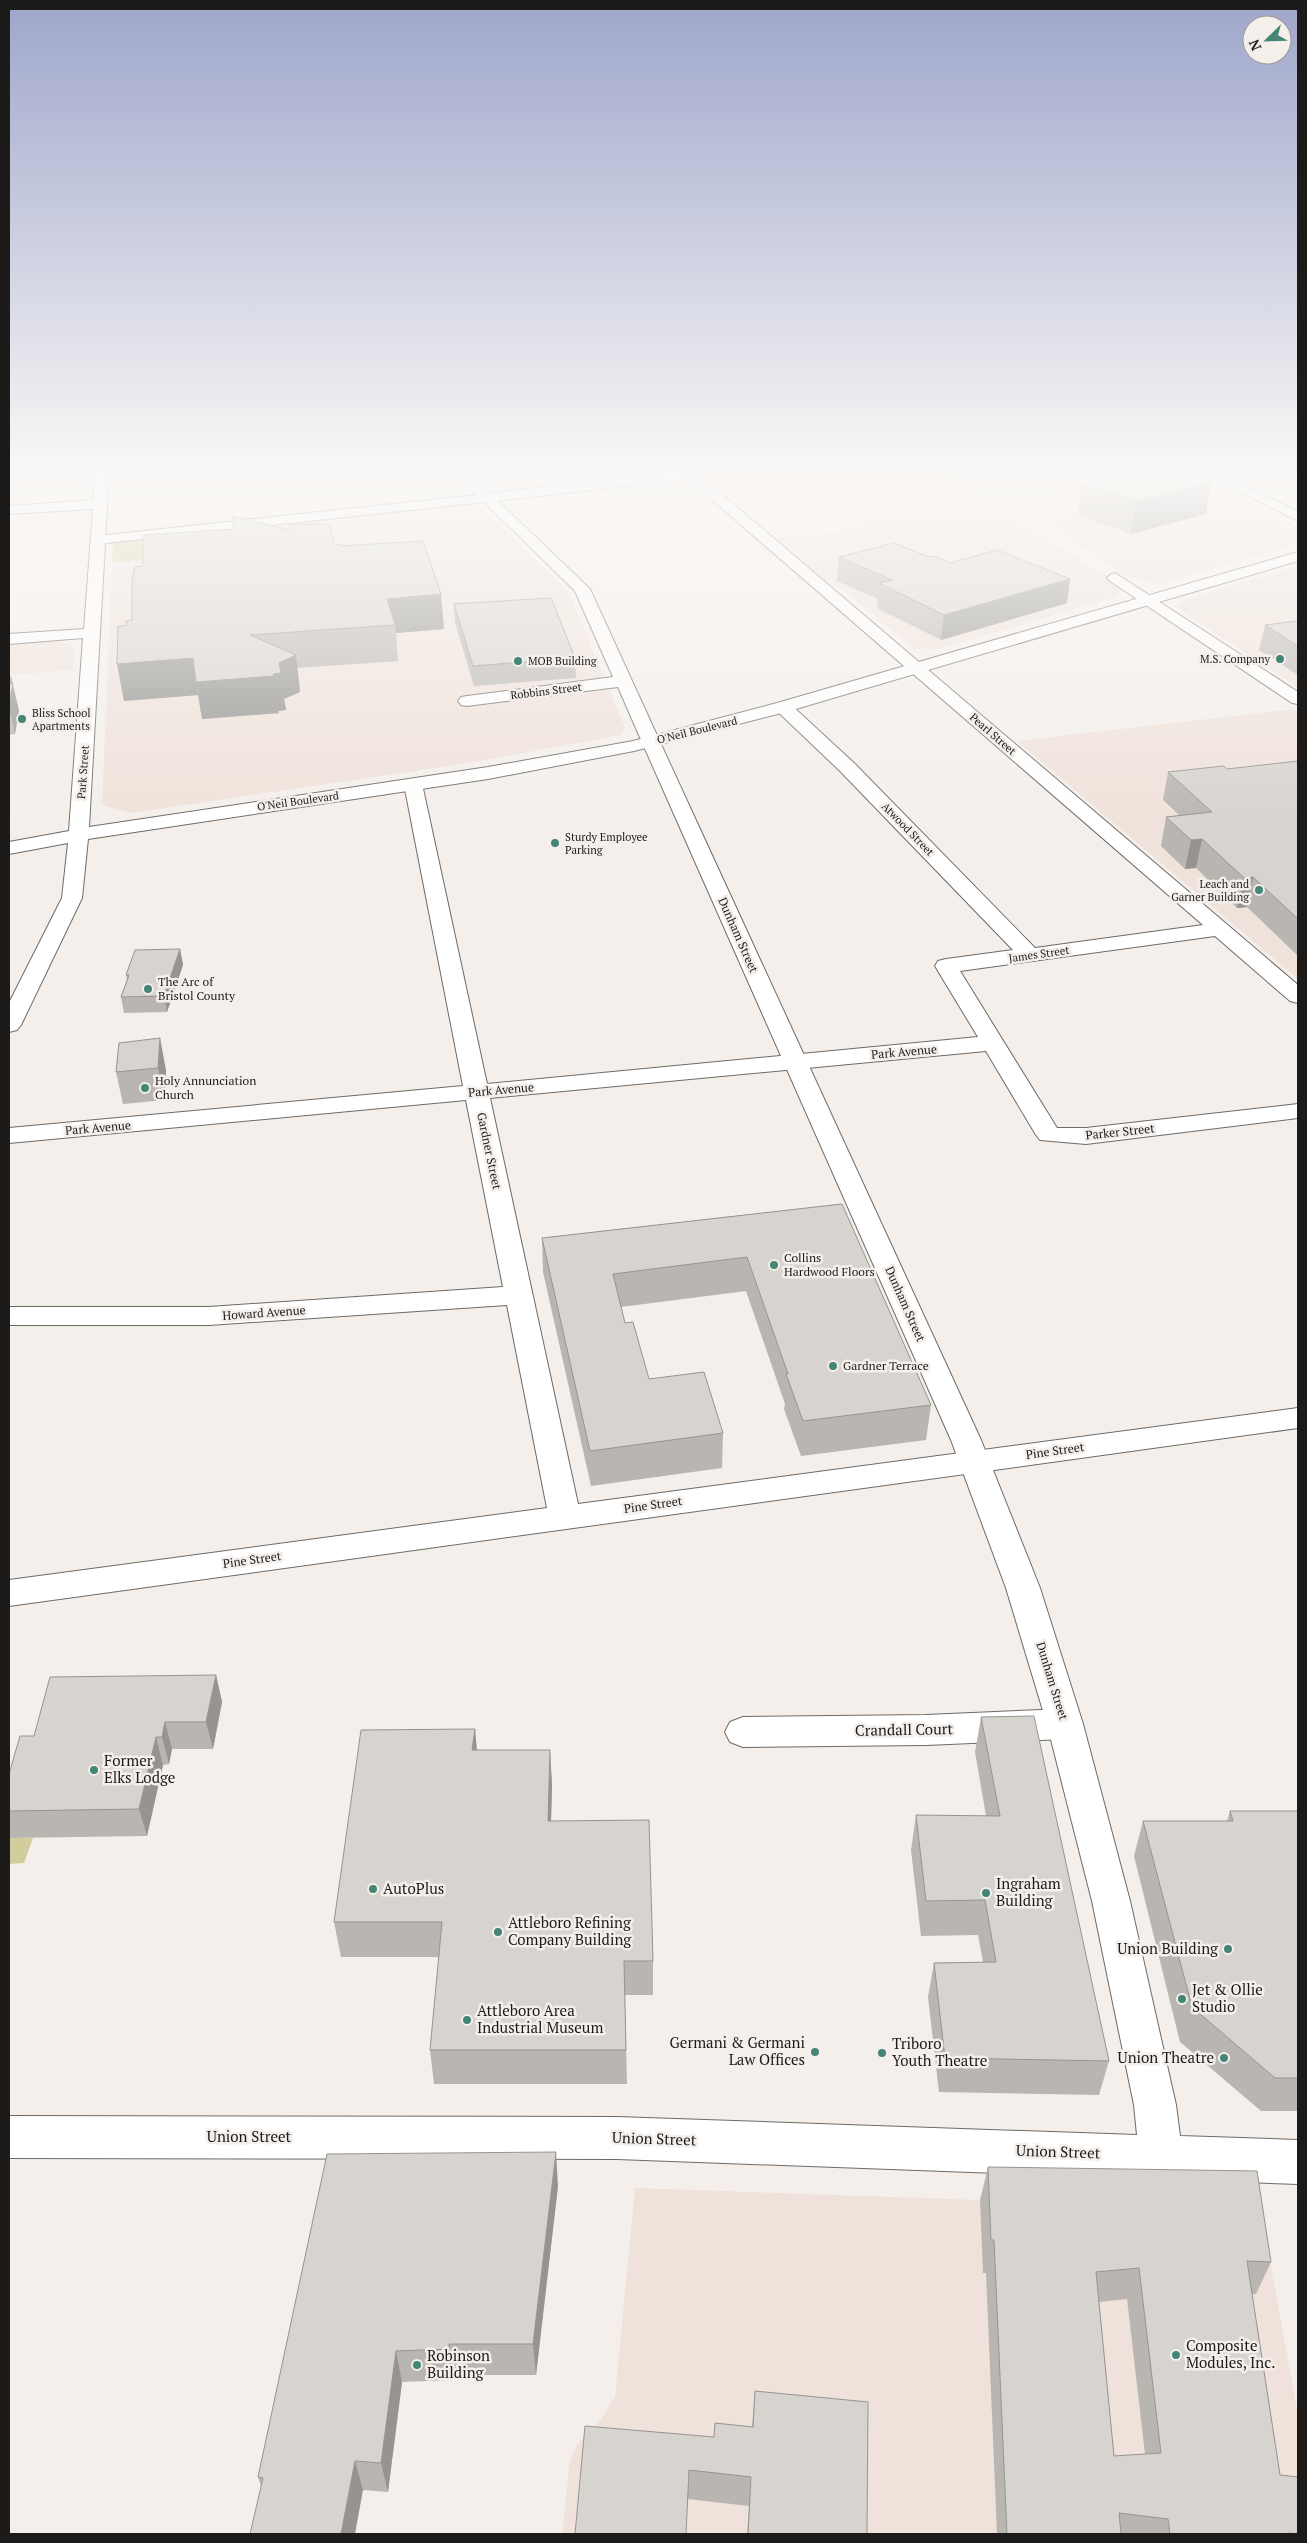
<svg xmlns="http://www.w3.org/2000/svg" width="1307" height="2543" font-family="'PT Serif',serif">
<style>
.built{fill:#efe2da}
.green{fill:#d2cd9d}
.lines{fill:none;stroke-linecap:round;stroke-linejoin:round}
.minor-casing{stroke:#6e6a66;stroke-width:2}
.tertiary-casing{stroke:#6e6a66;stroke-width:2}
.secondary-casing{stroke:#6e6a66;stroke-width:2}
.minor{fill:#fff;fill-rule:evenodd}
.tertiary{fill:#fff;fill-rule:evenodd}
.secondary{fill:#fff;fill-rule:evenodd}
.wall{fill:#b9b6b2;fill-rule:evenodd}
.shaded-wall{fill:#969491}
.building{fill:#d7d4cf;stroke:#969491;fill-rule:evenodd}
.poi-dot{fill:#448575;stroke:#f4efeb;stroke-width:2}
.labels{text-anchor:middle;stroke-width:5;stroke-linejoin:round;paint-order:stroke}
.far-poi-label{font-size:11px;fill:#1d1b1a;stroke:#f4efeb;text-anchor:start}
.far-street-label{font-size:11px;fill:#1d1b1a;stroke:#f4efeb}
.street-label{font-size:12px;fill:#1d1b1a;stroke:#f4efeb}
.poi-label{font-size:12px;fill:#1d1b1a;stroke:#f4efeb;text-anchor:start}
.near-street-label{font-size:15px;fill:#1d1b1a;stroke:#f4efeb}
.near-poi-label{font-size:15px;fill:#1d1b1a;stroke:#f4efeb;text-anchor:start}
</style>
<rect width="100%" height="100%" fill="#f4efeb"/>
<g class="built">
<polygon points="697,473 942,473 1119,584 1125,590 1118,592 1117,597 1103,601 938,649 915,649 832,581 827,582 776,538 866,528 826,502 741,511"/>
<polygon points="1207,485 1298,527 1298,544 1161,584 1153,584 1128,577 1015,503 1089,487"/>
<polygon points="478,504 568,591 625,727 621,735 463,764 131,813 102,805 113,543"/>
<polygon points="1298,566 1298,688 1175,606 1180,601"/>
<polygon points="56,641 67,643 74,646 73,670 9,675 9,644"/>
<polygon points="1294,709 1298,712 1298,979 1017,741"/>
<polygon points="635,2188 980,2200 1264,2228 1298,2415 1298,2534 562,2534 570,2461 576,2446 599,2422 615,2397"/>
</g>
<g class="green">
<polygon points="228,531 212,556 112,562 113,543 117,542"/>
<polygon points="9,1838 33,1838 24,1863 9,1864"/>
</g>
<g class="lines">
<defs>
<g id="minor">
<polygon points="454,473 469,473 490,493 674,473 697,473 1298,985 1298,1003 1290,1001 1215,936 960,971 1057,1128 1086,1128 1298,1104 1298,1118 1086,1144 1040,1140 1036,1135 986,1051 490,1098 578,1504 1298,1408 1298,1428 9,1606 9,1580 547,1508 507,1305 209,1325 9,1325 9,1307 209,1307 503,1287 466,1100 9,1143 9,1128 463,1086 404,784 406,780 420,780 422,784 487,1084 978,1037 935,966 938,961 946,959 1013,950 840,771 777,711 774,707 777,703 789,703 854,763 1035,948 1203,925 688,479 498,501 590,589 660,742 657,746 645,746 642,742 618,687 467,706 461,705 458,701 461,697 467,696 613,677 575,591 484,502 98,544 91,540 98,536 476,495"/>
<polygon points="1202,473 1219,473 1298,512 1298,521"/>
<polygon points="1115,573 1298,692 1298,704 1292,703 1110,581 1107,578 1110,575"/>
<polygon points="1065,1709 1078,1714 1083,1724 1078,1734 1065,1739 926,1745 743,1747 730,1742 725,1732 730,1722 743,1717 926,1715"/>
</g>
<polygon id="tertiary" points="651,737 657,738 660,742 981,1440 1040,1588 1083,1724 1130,1901 1176,2105 1180,2136 1298,2140 1298,2184 617,2159 9,2158 9,2116 617,2117 1137,2135 1134,2105 1092,1901 1047,1724 1006,1588 951,1440 642,742 645,738"/>
<polygon id="secondary" points="95,473 109,473 89,827 488,767 633,741 777,703 1298,552 1298,561 789,711 634,751 488,779 88,839 82,898 21,1025 17,1030 9,1032 9,1003 62,898 68,843 9,854 9,842 69,831 83,638 9,644 9,634 84,629 93,509 9,514 9,506 93,500"/>
</defs>
<use href="#minor" class="minor-casing"/>
<use href="#tertiary" class="tertiary-casing"/>
<use href="#secondary" class="secondary-casing"/>
<use href="#minor" class="minor"/>
<use href="#tertiary" class="tertiary"/>
<use href="#secondary" class="secondary"/>
</g>
<g class="wall">
<polygon points="1211,482 1206,514 1131,534 1078,515 1082,484"/>
<polygon points="334,545 341,546 444,629 396,633 398,661 297,668 300,692 284,699 286,710 278,711 279,713 202,719 198,695 124,701 117,664 126,626 132,620"/>
<polygon points="839,557 929,557 950,563 1067,603 941,640 877,608 878,599 837,581"/>
<polygon points="454,604 575,658 576,678 474,686 455,623"/>
<polygon points="1298,621 1298,675 1259,650 1265,625"/>
<polygon points="9,677 12,683 19,710 15,734 9,735"/>
<polygon points="1298,761 1298,956 1247,907 1237,908 1196,868 1185,869 1161,846 1166,817 1179,815 1163,800 1168,772 1227,769"/>
<polygon points="180,949 183,965 167,1012 124,1013 121,997 127,980 126,975"/>
<polygon points="119,1043 166,1070 165,1100 123,1104 116,1072"/>
<polygon points="842,1204 931,1405 926,1440 801,1456 784,1409 785,1404 746,1291 621,1307 625,1323 649,1379 723,1433 722,1468 591,1486 543,1272 542,1238"/>
<polygon points="216,1675 222,1702 213,1749 172,1749 169,1764 163,1765 147,1836 9,1838 9,1774 34,1736"/>
<polygon points="981,1717 1109,2061 1099,2095 939,2092 928,1997 934,1963 983,1962 978,1935 921,1936 911,1850 916,1815 986,1816 975,1752"/>
<polygon points="475,1729 477,1750 550,1750 552,1786 551,1821 653,1961 653,1995 625,1995 627,2084 434,2084 430,2050 439,1957 341,1957 334,1922"/>
<polygon points="1230,1811 1298,1811 1298,2111 1261,2111 1180,2042 1134,1856 1143,1821 1227,1821"/>
<path d="M 988,2167 L 1271,2262 L 1256,2294 L 1252,2294 L 1280,2475 L 1298,2477 L 1298,2534 L 997,2534 L 986,2273 L 983,2273 L 980,2200 ZM 1127,2299 L 1145,2454 L 1114,2456 L 1099,2302 Z"/>
<polygon points="558,2186 536,2375 454,2375 454,2380 402,2382 388,2492 363,2490 261,2486 258,2477"/>
<polygon points="755,2391 867,2534 747,2534 749,2506 688,2499 575,2534 714,2437 752,2427"/>
</g>
<g class="shaded-wall">
<polygon points="1211,482 1206,514 1131,534 1136,502"/>
<polygon points="1070,579 1067,603 941,640 944,615"/>
<polygon points="441,594 444,629 396,633 395,625 387,599"/>
<polygon points="296,655 300,692 284,699 286,710 278,711 279,713 202,719 196,682 273,674 279,663"/>
<polygon points="193,658 198,695 124,701 117,664"/>
<polygon points="11,677 19,710 15,734 9,707 10,684"/>
<polygon points="1202,839 1196,868 1185,869 1191,840"/>
<polygon points="1253,877 1247,907 1237,908 1244,878"/>
<polygon points="180,949 183,965 167,1012 164,996"/>
<polygon points="160,1038 166,1070 165,1100 158,1068"/>
<polygon points="216,1675 222,1702 213,1749 206,1722"/>
<polygon points="165,1722 172,1749 169,1764 162,1737"/>
<polygon points="475,1729 478,1765 472,1750"/>
<polygon points="156,1737 163,1765 147,1836 139,1809"/>
<polygon points="550,1750 552,1786 550,1856 548,1821"/>
<polygon points="556,2152 558,2186 536,2375 533,2344"/>
<polygon points="449,2344 454,2375 454,2380 449,2349"/>
<polygon points="396,2351 402,2382 388,2492 381,2463"/>
<polygon points="355,2461 363,2490 355,2534 341,2534"/>
</g>
<g class="building">
<polygon points="1123,473 1182,473 1211,482 1136,502 1082,484"/>
<polygon points="232,516 290,530 289,525 330,524 334,545 341,544 341,546 423,541 441,594 387,599 395,625 250,635 296,655 279,663 281,673 273,674 274,676 196,682 193,658 117,664 118,626 126,626 126,621 132,620 132,580 135,567 143,566 143,535 234,529"/>
<polygon points="894,543 929,557 934,556 950,563 997,550 1070,579 944,615 879,583 892,580 839,557"/>
<polygon points="551,598 575,658 473,666 454,604"/>
<polygon points="1298,621 1298,646 1265,625"/>
<polygon points="9,677 11,677 10,684 13,683 9,707"/>
<polygon points="1298,761 1298,919 1253,877 1244,878 1202,839 1191,840 1166,817 1212,812 1168,772 1223,766 1227,769"/>
<polygon points="180,949 164,996 121,997 129,975 126,975 135,950"/>
<polygon points="160,1038 158,1068 116,1072 119,1043"/>
<polygon points="842,1204 931,1405 803,1421 786,1374 788,1374 747,1257 613,1274 625,1323 633,1322 649,1379 704,1372 723,1433 590,1451 542,1238"/>
<polygon points="216,1675 206,1722 165,1722 162,1737 156,1737 139,1809 9,1811 9,1774 20,1736 34,1736 50,1677"/>
<polygon points="1034,1716 1109,2061 945,2058 934,1963 996,1962 985,1900 926,1901 916,1815 1000,1816 981,1717"/>
<polygon points="475,1729 472,1750 550,1750 548,1821 649,1820 653,1961 624,1961 626,2050 430,2050 442,1922 334,1922 361,1730"/>
<polygon points="1230,1811 1298,1811 1298,2078 1275,2078 1192,2007 1143,1821 1233,1821"/>
<polygon points="556,2152 533,2344 449,2344 449,2349 396,2351 381,2463 355,2461 341,2534 250,2534 263,2478 258,2477 327,2154"/>
<path d="M 988,2167 L 1257,2171 L 1271,2262 L 1247,2261 L 1280,2475 L 1298,2477 L 1298,2534 L 1289,2533 L 1290,2534 L 1170,2534 L 1168,2519 L 1119,2513 L 1121,2534 L 1007,2534 L 994,2240 L 991,2240 ZM 1139,2268 L 1161,2453 L 1114,2456 L 1096,2272 Z"/>
<polygon points="755,2391 868,2402 867,2534 748,2534 751,2477 689,2470 686,2534 575,2534 585,2426 714,2437 715,2423 753,2427"/>
</g>
<linearGradient id="sky" x2="0" y2="1"><stop stop-color="#9ea6cb"/><stop offset="0.57" stop-color="#faf8f6"/><stop offset="1" stop-color="#faf8f6" stop-opacity="0"/></linearGradient>
<rect width="1307" height="829" fill="url(#sky)"/>
<g class="poi-dot">
<circle cx="1280" cy="659" r="5"/>
<circle cx="518" cy="661" r="5"/>
<circle cx="22" cy="719" r="5"/>
<circle cx="555" cy="843" r="5"/>
<circle cx="1259" cy="890" r="5"/>
<circle cx="148" cy="989" r="5"/>
<circle cx="145" cy="1088" r="5"/>
<circle cx="774" cy="1265" r="5"/>
<circle cx="833" cy="1366" r="5"/>
<circle cx="94" cy="1770" r="5"/>
<circle cx="373" cy="1889" r="5"/>
<circle cx="986" cy="1893" r="5"/>
<circle cx="498" cy="1932" r="5"/>
<circle cx="1228" cy="1949" r="5"/>
<circle cx="1182" cy="1999" r="5"/>
<circle cx="467" cy="2020" r="5"/>
<circle cx="815" cy="2052" r="5"/>
<circle cx="882" cy="2053" r="5"/>
<circle cx="1224" cy="2058" r="5"/>
<circle cx="1176" cy="2355" r="5"/>
<circle cx="417" cy="2365" r="5"/>
</g>
<g class="labels">
<g class="far-poi-label">
<text x="1270" y="663" text-anchor="end">M.S. Company</text>
<text x="528" y="665">MOB Building</text>
<text x="32" y="717">Bliss School<tspan x="32" dy="13">Apartments</tspan></text>
<text x="565" y="841">Sturdy Employee<tspan x="565" dy="13">Parking</tspan></text>
<text x="1249" y="888" text-anchor="end">Leach and<tspan x="1249" dy="13">Garner Building</tspan></text>
</g>
<g class="far-street-label">
<text transform="translate(546 691) rotate(-7)" y="4">Robbins Street</text>
<text transform="translate(697 730) rotate(-14)" y="4">O'Neil Boulevard</text>
<text transform="translate(993 734) rotate(41)" y="4">Pearl Street</text>
<text transform="translate(83 772) rotate(-86)" y="4">Park Street</text>
<text transform="translate(298 801) rotate(-8)" y="4">O'Neil Boulevard</text>
<text transform="translate(908 829) rotate(46)" y="4">Atwood Street</text>
<text transform="translate(1039 954) rotate(-8)" y="4">James Street</text>
</g>
<g class="street-label">
<text transform="translate(738 935) rotate(66)" y="4">Dunham Street</text>
<text transform="translate(904 1052) rotate(-5)" y="4">Park Avenue</text>
<text transform="translate(501 1090) rotate(-5)" y="4">Park Avenue</text>
<text transform="translate(98 1128) rotate(-5)" y="4">Park Avenue</text>
<text transform="translate(1120 1132) rotate(-6)" y="4">Parker Street</text>
<text transform="translate(489 1151) rotate(78)" y="4">Gardner Street</text>
<text transform="translate(905 1304) rotate(66)" y="4">Dunham Street</text>
<text transform="translate(264 1313) rotate(-4)" y="4">Howard Avenue</text>
<text transform="translate(1055 1451) rotate(-8)" y="4">Pine Street</text>
<text transform="translate(653 1505) rotate(-8)" y="4">Pine Street</text>
<text transform="translate(252 1560) rotate(-8)" y="4">Pine Street</text>
<text transform="translate(1052 1681) rotate(73)" y="4">Dunham Street</text>
</g>
<g class="poi-label">
<text x="158" y="986">The Arc of<tspan x="158" dy="14">Bristol County</tspan></text>
<text x="155" y="1085">Holy Annunciation<tspan x="155" dy="14">Church</tspan></text>
<text x="784" y="1262">Collins<tspan x="784" dy="14">Hardwood Floors</tspan></text>
<text x="843" y="1370">Gardner Terrace</text>
</g>
<g class="near-street-label">
<text transform="translate(904 1730) rotate(-1)" y="5">Crandall Court</text>
<text x="249" y="2142">Union Street</text>
<text transform="translate(654 2139) rotate(2)" y="5">Union Street</text>
<text transform="translate(1058 2152) rotate(2)" y="5">Union Street</text>
</g>
<g class="near-poi-label">
<text x="104" y="1766">Former<tspan x="104" dy="17">Elks Lodge</tspan></text>
<text x="996" y="1889">Ingraham<tspan x="996" dy="17">Building</tspan></text>
<text x="383" y="1894">AutoPlus</text>
<text x="508" y="1928">Attleboro Refining<tspan x="508" dy="17">Company Building</tspan></text>
<text x="1218" y="1954" text-anchor="end">Union Building</text>
<text x="1192" y="1995">Jet &amp; Ollie<tspan x="1192" dy="17">Studio</tspan></text>
<text x="477" y="2016">Attleboro Area<tspan x="477" dy="17">Industrial Museum</tspan></text>
<text x="805" y="2048" text-anchor="end">Germani &amp; Germani<tspan x="805" dy="17">Law Offices</tspan></text>
<text x="892" y="2049">Triboro<tspan x="892" dy="17">Youth Theatre</tspan></text>
<text x="1214" y="2063" text-anchor="end">Union Theatre</text>
<text x="1186" y="2351">Composite<tspan x="1186" dy="17">Modules, Inc.</tspan></text>
<text x="427" y="2361">Robinson<tspan x="427" dy="17">Building</tspan></text>
</g>
</g>
<rect width="1307" height="2543" fill="none" stroke="#1d1b1a" stroke-width="20"/>
<g transform="translate(1267 40) rotate(247)"><circle r="24" fill="#f4efeb" stroke="#9e9a97"/>
<path d="M0-4L9 19L0 12L-9 19Z" fill="#448575"/>
<text y="-8" font-size="14" font-weight="bold" text-anchor="middle" fill="#1d1b1a">N</text>
</g>
</svg>
